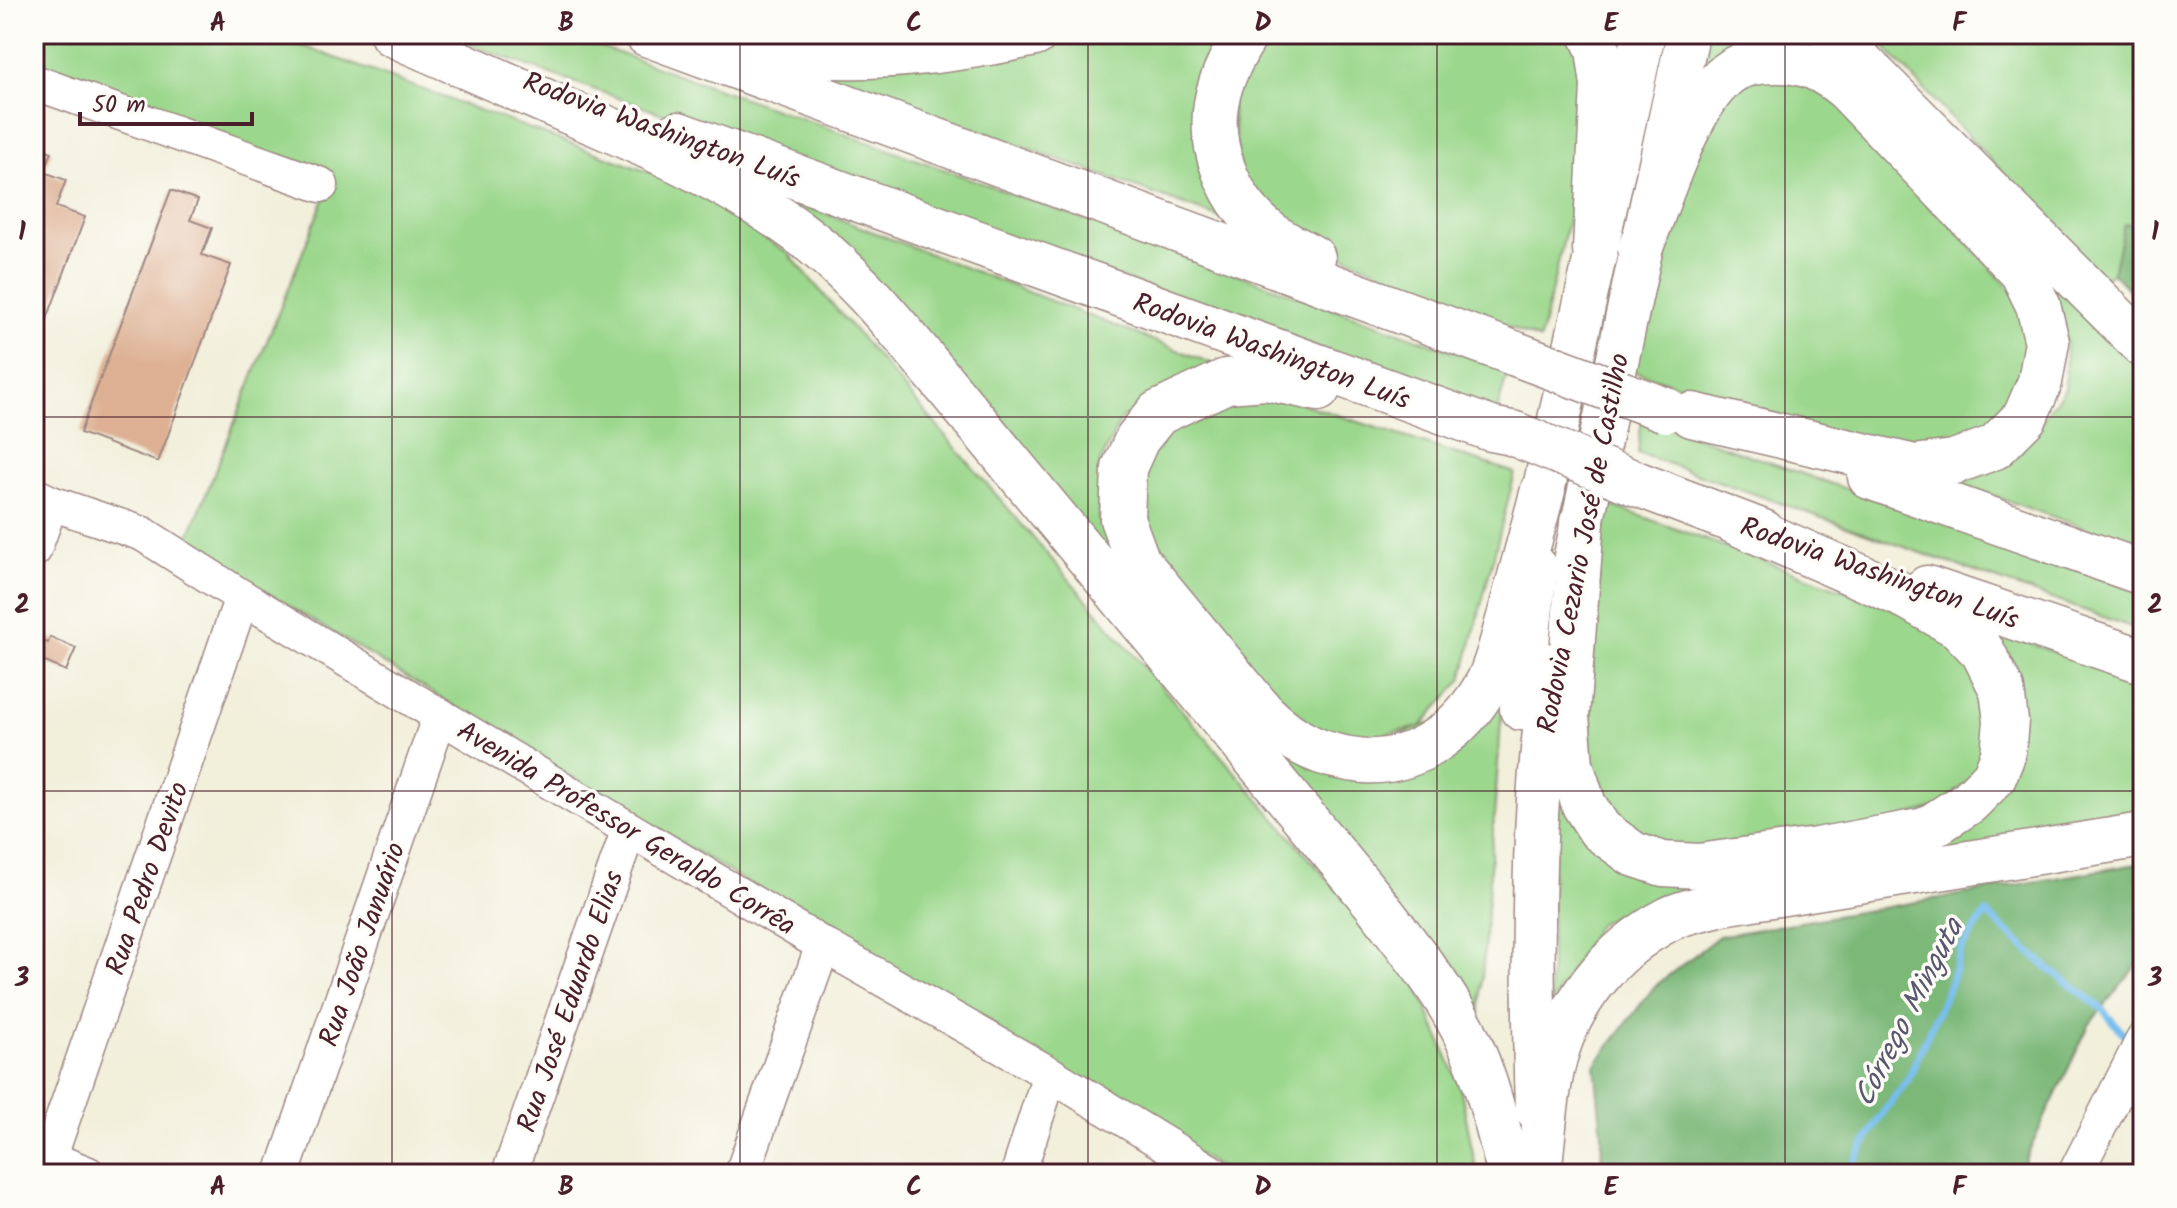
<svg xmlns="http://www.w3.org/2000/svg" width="2177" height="1208" font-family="Kalam,sans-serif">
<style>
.green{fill:#9bd78c;stroke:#727b5c;stroke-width:2}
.forest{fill:#7cb878;stroke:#636c52;stroke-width:2}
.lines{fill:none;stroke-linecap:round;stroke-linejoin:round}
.stream{stroke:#76beee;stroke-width:7}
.building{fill:#ddb093}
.minor-casing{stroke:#9e8783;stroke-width:37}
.major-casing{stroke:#9e8783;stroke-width:45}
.highway-casing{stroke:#9e8783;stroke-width:47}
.minor{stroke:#fff;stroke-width:34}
.major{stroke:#fff;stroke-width:42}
.highway{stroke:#fff;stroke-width:44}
.highway-bridge-casing{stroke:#9e8783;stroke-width:47;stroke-linecap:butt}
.highway-bridge{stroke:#fff;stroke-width:44}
.grid{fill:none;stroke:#4a1f2b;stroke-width:2;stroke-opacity:0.55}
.labels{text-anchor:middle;stroke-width:7;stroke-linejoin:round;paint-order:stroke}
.street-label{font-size:28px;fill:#4a1f2b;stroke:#fdfcf7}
.water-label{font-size:30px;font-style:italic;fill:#59576f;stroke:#fdfcf7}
.neatline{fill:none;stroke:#4a1f2b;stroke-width:3}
.grid-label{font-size:26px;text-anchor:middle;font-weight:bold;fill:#4a1f2b}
</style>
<rect width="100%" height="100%" fill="#fdfcf7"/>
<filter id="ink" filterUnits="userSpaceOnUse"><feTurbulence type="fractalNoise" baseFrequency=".0125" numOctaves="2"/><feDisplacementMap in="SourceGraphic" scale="16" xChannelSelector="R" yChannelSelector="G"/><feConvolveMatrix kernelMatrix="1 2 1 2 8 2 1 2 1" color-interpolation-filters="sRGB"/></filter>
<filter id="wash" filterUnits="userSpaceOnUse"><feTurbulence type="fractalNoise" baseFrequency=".006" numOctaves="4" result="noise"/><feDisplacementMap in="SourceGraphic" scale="32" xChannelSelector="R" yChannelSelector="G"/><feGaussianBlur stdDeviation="1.8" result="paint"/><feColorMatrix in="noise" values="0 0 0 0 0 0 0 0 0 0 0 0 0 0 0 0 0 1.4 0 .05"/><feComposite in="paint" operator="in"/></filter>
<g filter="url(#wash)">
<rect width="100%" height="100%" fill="#f2efdb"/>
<g class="green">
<polygon points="34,34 270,34 684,185 788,253 1415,981 1460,1086 1477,1174 1230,1174 186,544 331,181 34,73"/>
<polygon points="439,34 565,34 1508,371 1497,412"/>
<polygon points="1084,34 1235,34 1229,221 815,71 1004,56"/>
<polygon points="1258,34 1580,34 1587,140 1540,340 1286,231 1242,190 1231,98"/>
<polygon points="1701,34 1820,34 2143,369 2143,548 1959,484 1997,467 2030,436 2065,389 2066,338 1847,73 1690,89"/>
<polygon points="1872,34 2143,34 2143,224 2124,225 2113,273 2103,279"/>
<polygon points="1780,73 1823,84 2021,301 2033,349 1996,427 1946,448 1878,448 1627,369 1660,236 1729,88"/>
<polygon points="762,189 1214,364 1169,385 1121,419 1099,465 1098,517 1122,570 1310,768 1503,696 1479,1019"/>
<polygon points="1288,399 1515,473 1462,680 1420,727 1346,742 1283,720 1133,538 1150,429 1186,404"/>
<polygon points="1642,418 2143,592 2143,631 1638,453"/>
<polygon points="1602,502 1915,616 1950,636 1990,694 1985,765 1925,820 1694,857 1605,818 1589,772 1590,719"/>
<polygon points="1984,627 2143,683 2143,824 1679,894 1599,923 1550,1006 1554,774 1678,882 2000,789"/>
</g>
<g class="forest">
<polygon points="2124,224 2143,224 2143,306 2113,273"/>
<polygon points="2143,863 2143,957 2089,1025 2018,1174 1601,1174 1602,1135 1595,1065 1654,987 1719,936"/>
</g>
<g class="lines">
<polyline class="stream" points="1847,1174 1882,1114 1907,1081 1950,984 1961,949 1986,913 2042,963 2100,1007 2125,1035"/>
</g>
<g id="blocks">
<g class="building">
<polygon points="34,145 52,152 44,172 66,180 56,207 85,217 34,354"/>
<polygon points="171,190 198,200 190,220 212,228 202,255 231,265 158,462 80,433"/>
<polygon points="50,637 76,648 66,671 36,658 43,641 48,643"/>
</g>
</g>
</g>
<g filter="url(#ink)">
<use href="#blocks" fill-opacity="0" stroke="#9e8783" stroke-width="2"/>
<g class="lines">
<defs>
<g id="minor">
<polyline points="34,82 321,185"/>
<polyline points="34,495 51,503 143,534 242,597 629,829 823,945 1050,1074 1214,1174"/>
<polyline points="34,550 51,503"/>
<polyline points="34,1152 88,1174"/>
<polyline points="49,1159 242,597"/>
<polyline points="282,1174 440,715"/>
<polyline points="509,1174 629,829"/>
<polyline points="742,1174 823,945"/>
<polyline points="1018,1174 1050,1074"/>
<polyline points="2075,1174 2143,1040"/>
</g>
<g id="major">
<polyline points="1545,483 1644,34"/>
<polyline points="1575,556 1688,34"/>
<polyline points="1521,709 1536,568"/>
<path d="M 1536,1109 C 1533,1011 1532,914 1537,816 C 1540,765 1544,714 1554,664"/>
</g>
<g id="highway">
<path d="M 392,34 C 455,62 518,89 581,117 C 656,149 730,182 796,230 C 847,267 888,316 928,364 L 1375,903 C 1403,940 1434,977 1457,1018 C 1484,1065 1496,1122 1510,1174"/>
<polyline points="647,34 1516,354"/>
<path d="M 1246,34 C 1236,50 1227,66 1221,84 C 1202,140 1228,204 1275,237 C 1287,245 1301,251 1313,258"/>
<polyline points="1591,34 1598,49 1603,85 1595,250"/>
<polyline points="1833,34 2143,345"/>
<path d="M 737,45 C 836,66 937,55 1035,34"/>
<polyline points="678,134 1491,429 1512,433"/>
<path d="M 1640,249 C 1660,200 1689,98 1733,70 C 1745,63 1761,61 1775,61 C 1805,60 1824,70 1847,89 L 2022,272 L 2038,305 L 2047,342 L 2040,382 L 2025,417 L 1995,447 L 1954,462 L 1914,467 L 1692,415"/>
<path d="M 1318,389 L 1266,378 L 1226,381 L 1158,413 L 1137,439 L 1124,468 L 1122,519 L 1138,562 L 1263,713 C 1295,744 1321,757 1365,761 C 1417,764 1463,728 1487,684 C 1498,663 1503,637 1510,614 C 1521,573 1532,532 1543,490"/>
<polyline points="1870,477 2143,573"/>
<polyline points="1635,483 1763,532"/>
<polyline points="1582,522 1567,716 1571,765 1584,805 1600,830 1633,854 1663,864 1699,866 1817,850 1926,830 1969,802 1994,777 2003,755 2006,721 2002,690 1983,652 1959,627 1907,597 1735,522"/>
<polyline points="1927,588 2143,661"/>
<path d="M 1539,1174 C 1543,1140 1545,1104 1552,1070 C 1565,1006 1611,949 1669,919 C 1685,911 1706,908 1722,903 L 2143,835"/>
</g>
</defs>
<use href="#minor" class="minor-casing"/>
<use href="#major" class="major-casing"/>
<use href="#highway" class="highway-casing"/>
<use href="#minor" class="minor"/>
<use href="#major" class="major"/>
<use href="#highway" class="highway"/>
<defs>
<g id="highway-bridge">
<polyline points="1516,354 1666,410"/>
<polyline points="1512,433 1635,483"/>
</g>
</defs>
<use href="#highway-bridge" class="highway-bridge-casing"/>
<use href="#highway-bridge" class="highway-bridge"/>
</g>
</g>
<path class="grid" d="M 392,34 L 392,1174M 740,34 L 740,1174M 1088,34 L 1088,1174M 1437,34 L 1437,1174M 1785,34 L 1785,1174M 34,417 L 2143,417M 34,791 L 2143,791"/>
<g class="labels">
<g class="street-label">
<text transform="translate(662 129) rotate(20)" y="10">Rodovia Washington Luís</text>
<text transform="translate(1272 350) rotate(20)" y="10">Rodovia Washington Luís</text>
<text transform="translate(1582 543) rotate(-79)" y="10">Rodovia Cezario José de Castilho</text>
<text transform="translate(1880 572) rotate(19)" y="10">Rodovia Washington Luís</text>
<text transform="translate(627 827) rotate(31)" y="10">Avenida Professor Geraldo Corrêa</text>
<text transform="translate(146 878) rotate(-71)" y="10">Rua Pedro Devito</text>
<text transform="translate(361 944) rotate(-71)" y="10">Rua João Januário</text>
<text transform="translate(569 1001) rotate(-71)" y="10">Rua José Eduardo Elias</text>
</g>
<g class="water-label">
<text transform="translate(1908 1012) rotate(-63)" y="10">Córrego Minguta</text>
</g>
</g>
<rect width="2177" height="1208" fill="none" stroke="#fdfcf7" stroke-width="88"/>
<path d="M80 112v12h172v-12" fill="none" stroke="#4a1f2b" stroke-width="4"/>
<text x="92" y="112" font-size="24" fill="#4a1f2b" stroke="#fdfcf7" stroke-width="6" paint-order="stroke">50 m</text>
<rect x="44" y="44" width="2089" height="1120" class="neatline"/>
<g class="grid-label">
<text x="218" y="31">A</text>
<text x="566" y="31">B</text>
<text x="914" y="31">C</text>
<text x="1263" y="31">D</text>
<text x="1611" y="31">E</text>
<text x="1959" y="31">F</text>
<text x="22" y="240">1</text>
<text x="2155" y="240">1</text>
<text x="22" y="613">2</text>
<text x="2155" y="613">2</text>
<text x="22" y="986">3</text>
<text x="2155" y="986">3</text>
<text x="218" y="1195">A</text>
<text x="566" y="1195">B</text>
<text x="914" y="1195">C</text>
<text x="1263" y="1195">D</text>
<text x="1611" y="1195">E</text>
<text x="1959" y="1195">F</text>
</g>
</svg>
